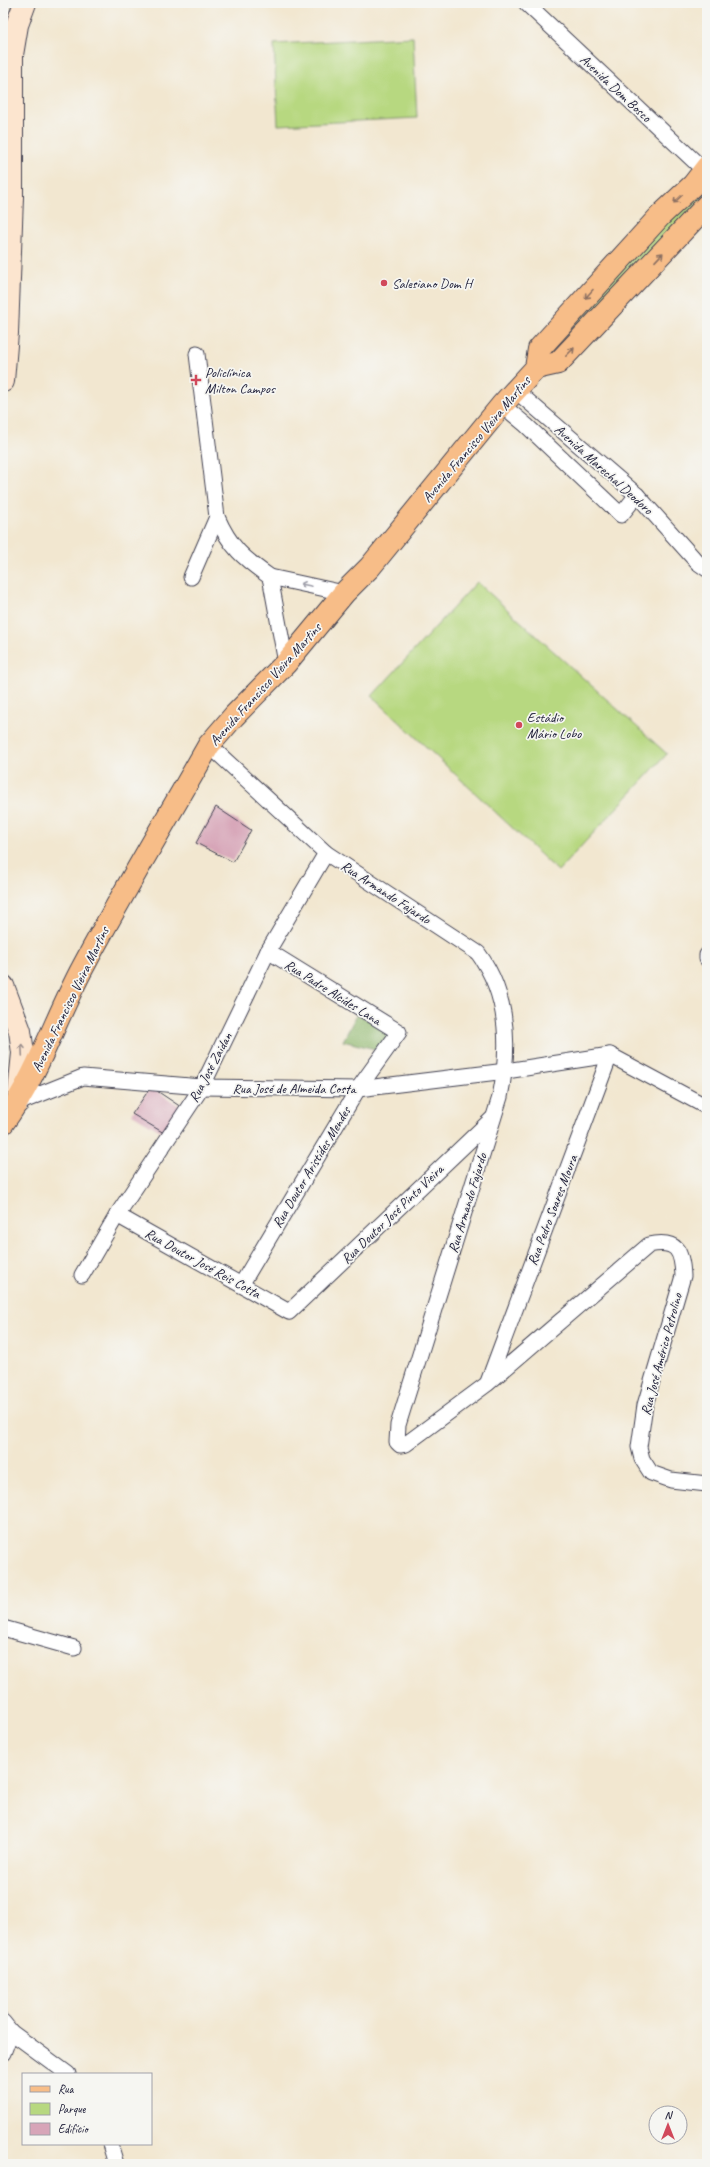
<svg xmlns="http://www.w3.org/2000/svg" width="710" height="2167" font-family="Caveat,sans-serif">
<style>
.green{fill:#b7d880;stroke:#6c7d5e}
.forest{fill:#91b86e;stroke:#5a6d54}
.building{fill:#d7a5b8}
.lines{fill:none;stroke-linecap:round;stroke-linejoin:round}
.street-casing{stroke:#414051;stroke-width:17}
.secondary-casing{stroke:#414051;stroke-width:24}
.primary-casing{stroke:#414051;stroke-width:24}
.street{stroke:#fff;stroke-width:15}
.secondary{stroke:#fce5cf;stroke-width:22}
.primary{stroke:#f7bd88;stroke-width:22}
.oneway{stroke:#8c7062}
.oneway2{stroke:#9c9ca7}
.oneway3{stroke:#9a8d8c}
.poi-dot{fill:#d1495b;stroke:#f6f6f2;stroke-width:1.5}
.labels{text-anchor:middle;stroke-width:3.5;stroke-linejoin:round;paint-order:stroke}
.street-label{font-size:14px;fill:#22223b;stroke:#f6f6f2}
.poi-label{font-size:14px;fill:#22223b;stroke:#f6f6f2;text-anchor:start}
</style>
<rect width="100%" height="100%" fill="#f6f6f2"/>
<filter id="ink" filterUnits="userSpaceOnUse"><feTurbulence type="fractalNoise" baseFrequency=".025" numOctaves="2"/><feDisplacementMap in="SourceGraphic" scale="8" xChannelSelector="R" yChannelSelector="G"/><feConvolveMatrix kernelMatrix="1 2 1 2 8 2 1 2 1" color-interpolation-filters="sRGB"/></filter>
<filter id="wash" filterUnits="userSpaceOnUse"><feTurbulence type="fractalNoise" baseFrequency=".012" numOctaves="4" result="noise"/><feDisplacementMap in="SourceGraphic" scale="16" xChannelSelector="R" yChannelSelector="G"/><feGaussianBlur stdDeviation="0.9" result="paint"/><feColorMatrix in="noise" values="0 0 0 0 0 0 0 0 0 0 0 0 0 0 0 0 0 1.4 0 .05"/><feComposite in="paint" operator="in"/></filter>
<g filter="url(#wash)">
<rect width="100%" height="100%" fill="#f2e7d0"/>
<g class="green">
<polygon points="413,37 417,118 278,125 274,44"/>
<polygon points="695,186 707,196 554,364 541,351"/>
<polygon points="477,582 667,754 558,871 372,696"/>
</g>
<polygon class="forest" points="357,1014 392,1032 379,1050 343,1041"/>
<g id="blocks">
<g class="building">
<polygon points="216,807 251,830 233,862 196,843"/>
<polygon points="151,1087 181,1107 164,1133 132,1114"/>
</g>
</g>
</g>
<g filter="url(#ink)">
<use href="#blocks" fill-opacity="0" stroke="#414051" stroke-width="1"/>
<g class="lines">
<defs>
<g id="street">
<polyline points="526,3 707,173"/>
<path d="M 197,354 L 217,517 C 230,547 243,558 270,577"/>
<polyline points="515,390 637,495 697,562 707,569"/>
<polyline points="502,405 526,425 621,515 637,495"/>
<polyline points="191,577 217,517"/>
<polyline points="286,663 270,577 344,593"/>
<path d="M 209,745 L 326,853 L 478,953 C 509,995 510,1048 500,1097 L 398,1425 L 397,1442 L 400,1445 L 406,1444 L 487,1384 L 649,1245 C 677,1239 682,1251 683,1276 L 645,1405 L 639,1447 L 642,1459 L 651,1473 L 671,1480 L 707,1484"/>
<polyline points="707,955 707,959"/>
<polyline points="610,1055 707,1107"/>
<polyline points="18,1103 83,1077 202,1087 358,1089 506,1071 610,1055 488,1382"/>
<polyline points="117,1215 289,1312 493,1118"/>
<polyline points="82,1275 117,1215 202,1087 268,951 326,853"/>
<polyline points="241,1285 358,1089 399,1032 268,951"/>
<polyline points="3,1628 74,1648"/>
<polyline points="3,2022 11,2032 68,2074"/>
<polyline points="3,2053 11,2032"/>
<polyline points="110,2144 116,2164"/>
</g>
<g id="secondary">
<polyline points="3,381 7,333 12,197 12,55 17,25 25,3"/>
<polyline points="3,986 20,1031 23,1053 18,1102"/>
</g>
<g id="primary">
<polyline points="536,368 558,363 707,205"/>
<path d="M 3,1123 C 38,1075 55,1019 83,967 C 123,892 167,819 209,745 L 234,716 L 286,663 L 344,593 L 370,567 L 502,405 L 536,368 L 539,349 L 660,216 L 693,185 L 707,167"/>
</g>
</defs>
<use href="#street" class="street-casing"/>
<use href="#secondary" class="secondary-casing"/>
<use href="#primary" class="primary-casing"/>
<use href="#street" class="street"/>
<use href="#secondary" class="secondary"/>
<use href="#primary" class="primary"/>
</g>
<defs><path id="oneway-shaft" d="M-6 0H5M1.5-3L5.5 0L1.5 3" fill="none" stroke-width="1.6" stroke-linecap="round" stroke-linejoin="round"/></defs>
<g class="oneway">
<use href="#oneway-shaft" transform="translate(678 199) rotate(136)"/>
<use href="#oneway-shaft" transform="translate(659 257) rotate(-47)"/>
<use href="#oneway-shaft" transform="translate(589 294) rotate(132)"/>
<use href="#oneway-shaft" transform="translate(570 352) rotate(-45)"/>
</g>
<use class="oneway2" href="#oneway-shaft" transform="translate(306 585) rotate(-168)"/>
<use class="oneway3" href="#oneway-shaft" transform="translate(22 1050) rotate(-93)"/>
</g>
<g class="poi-dot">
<circle cx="384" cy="283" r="4"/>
<path d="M194 374h4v4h4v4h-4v4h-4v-4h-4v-4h4z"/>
<circle cx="519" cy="725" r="4"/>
</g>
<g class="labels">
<g class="street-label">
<text transform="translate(616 88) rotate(43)" y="5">Avenida Dom Bosco</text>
<text transform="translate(476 439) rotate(-50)" y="5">Avenida Francisco Vieira Martins</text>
<text transform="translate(604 469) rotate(42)" y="5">Avenida Marechal Deodoro</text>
<text transform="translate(265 684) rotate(-48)" y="5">Avenida Francisco Vieira Martins</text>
<text transform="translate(386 892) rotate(33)" y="5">Rua Armando Fajardo</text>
<text transform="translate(333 992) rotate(32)" y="5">Rua Padre Alcídes Lana</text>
<text transform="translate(70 999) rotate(-64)" y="5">Avenida Francisco Vieira Martins</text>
<text transform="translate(210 1067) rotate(-62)" y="5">Rua José Zaidan</text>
<text x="294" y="1093">Rua José de Almeida Costa</text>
<text transform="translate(311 1167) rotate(-59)" y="5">Rua Doutor Aristídes Mendes</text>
<text transform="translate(467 1203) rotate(-73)" y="5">Rua Armando Fajardo</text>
<text transform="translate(552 1210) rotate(-69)" y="5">Rua Pedro Soares Moura</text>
<text transform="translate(392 1214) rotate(-44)" y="5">Rua Doutor José Pinto Vieira</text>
<text transform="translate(203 1263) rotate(29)" y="5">Rua Doutor José Reis Cotta</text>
<text transform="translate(661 1354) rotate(-75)" y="5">Rua José Américo Petrolino</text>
</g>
<g class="poi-label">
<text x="392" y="288">Salesiano Dom H</text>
<text x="205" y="377">Policlínica<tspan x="205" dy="16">Milton Campos</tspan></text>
<text x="527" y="722">Estádio<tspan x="527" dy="16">Mário Lobo</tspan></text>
</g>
</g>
<rect width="710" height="2167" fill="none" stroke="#f6f6f2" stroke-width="16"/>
<rect x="22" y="2073" width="130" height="72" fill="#f6f6f2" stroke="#a1a1a9"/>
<rect x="30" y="2086" width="20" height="6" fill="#f7bd88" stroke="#a1a1a9"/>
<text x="58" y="2093" font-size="12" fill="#22223b">Rua</text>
<rect x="30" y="2103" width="20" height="12" fill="#b7d880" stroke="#a1a1a9"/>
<text x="58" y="2113" font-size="12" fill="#22223b">Parque</text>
<rect x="30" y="2123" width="20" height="12" fill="#d7a5b8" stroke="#a1a1a9"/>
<text x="58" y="2133" font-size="12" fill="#22223b">Edifício</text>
<g transform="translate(668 2125)"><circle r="19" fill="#f6f6f2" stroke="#a1a1a9"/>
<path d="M0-3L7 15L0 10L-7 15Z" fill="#d1495b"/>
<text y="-6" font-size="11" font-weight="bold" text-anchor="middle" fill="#22223b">N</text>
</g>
</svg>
